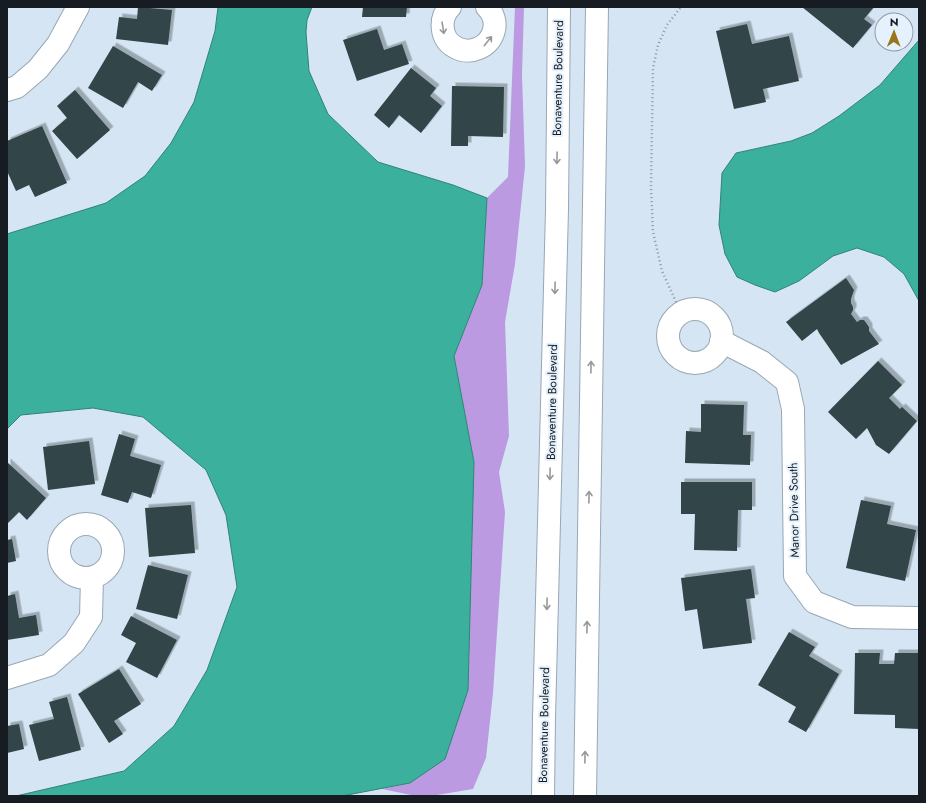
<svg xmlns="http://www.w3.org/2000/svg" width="926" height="803" font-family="Jost,sans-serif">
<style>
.forest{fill:#bb9ae2}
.water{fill:#3bb09c;stroke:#308477}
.building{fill:#314448;filter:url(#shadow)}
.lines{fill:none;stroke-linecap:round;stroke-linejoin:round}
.minor-casing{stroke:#98a7b4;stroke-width:24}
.secondary-casing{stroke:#98a7b4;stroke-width:24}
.path{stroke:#8a96a1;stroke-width:2.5;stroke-dasharray:1 3;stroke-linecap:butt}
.minor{stroke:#fff;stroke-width:22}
.secondary{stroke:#fff;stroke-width:22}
.oneway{stroke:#96999b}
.labels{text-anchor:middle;stroke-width:4;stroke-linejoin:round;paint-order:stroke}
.street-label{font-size:12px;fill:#161c21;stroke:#e5f2fd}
</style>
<defs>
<filter id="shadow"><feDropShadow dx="3.5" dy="-3.5" stdDeviation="0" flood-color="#0004"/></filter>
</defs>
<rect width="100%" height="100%" fill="#d5e5f3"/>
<polygon class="forest" points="515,7 524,7 522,75 525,166 515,264 505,322 509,436 499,472 505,512 493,693 486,758 473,789 431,796 416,796 382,789 410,783 474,462 454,356 482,285 487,198 508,177"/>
<g class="water">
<polygon points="218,7 312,7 307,20 306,32 309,71 328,114 378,162 453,185 487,198 482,285 454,356 474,462 468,690 445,759 410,783 342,796 16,796 124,771 174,726 207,670 237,587 226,515 206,470 143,417 93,408 21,415 7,429 7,234 106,203 145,176 171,143 194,102 215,31"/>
<polygon points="919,40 919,301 904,274 884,257 857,248 833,256 799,281 775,292 755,285 737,277 725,254 719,225 722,173 736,153 791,141 812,133 839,116 880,85"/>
</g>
<g class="building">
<polygon points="138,7 172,10 168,45 116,39 119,17 137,19"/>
<polygon points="363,7 407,7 406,17 362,17"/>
<polygon points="802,7 874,7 864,19 872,25 853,48"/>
<polygon points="747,24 752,44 789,36 799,81 763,89 766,102 734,109 716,31"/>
<polygon points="377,29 384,50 402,44 409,64 357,81 343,40"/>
<polygon points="113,46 162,75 152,91 138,82 123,108 88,88"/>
<polygon points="411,68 436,88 430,96 442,106 421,133 399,115 389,128 374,115"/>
<polygon points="452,86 504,87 503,137 468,136 468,146 451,146"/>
<polygon points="75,90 110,130 77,159 52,131 67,118 57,106"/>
<polygon points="42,126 67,183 35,197 29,185 16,191 7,171 7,141"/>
<polygon points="846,278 854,290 851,299 851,303 853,307 853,310 851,314 857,322 860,320 864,320 869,327 869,331 879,344 841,365 819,333 817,329 802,341 786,322"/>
<polygon points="878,361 902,385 889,398 900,409 902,407 917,421 889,454 876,445 867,428 856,439 828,412"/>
<polygon points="701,404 744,405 743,435 751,435 750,465 685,463 686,431 701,432"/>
<polygon points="119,434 135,439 130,456 161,465 151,498 132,492 128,503 101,495"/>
<polygon points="89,441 95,484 48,490 43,447"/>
<polygon points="7,462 46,498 27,520 19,512 7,524"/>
<polygon points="681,482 752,482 752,510 738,510 737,551 694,550 695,514 681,514"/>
<polygon points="861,500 891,506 887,524 916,530 905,581 846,568"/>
<polygon points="191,505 195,553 149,557 145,508"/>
<polygon points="12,539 16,561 7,563 7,540"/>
<polygon points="148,565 188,575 177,619 136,609"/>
<polygon points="751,569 755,598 746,599 752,643 703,649 697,609 685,611 681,578"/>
<polygon points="15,594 19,618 36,615 39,635 7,640 7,596"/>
<polygon points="131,616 177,640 157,678 126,662 136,643 121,635"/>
<polygon points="789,632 815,647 809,656 839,674 806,732 788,722 796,707 758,685"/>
<polygon points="855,653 880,653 879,664 894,664 895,653 919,653 919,729 895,728 895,715 854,714"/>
<polygon points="119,669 141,704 114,721 123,734 109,743 78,694"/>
<polygon points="67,697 81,750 39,761 29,725 54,719 49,702"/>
<polygon points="19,724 24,749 7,753 7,726"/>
</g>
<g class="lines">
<defs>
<g id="minor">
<path d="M 450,7 C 439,18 440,39 455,47 C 470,56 490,47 494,30 C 496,22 493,13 487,7"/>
<polyline points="7,90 17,87 38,69 58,44 78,7"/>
<circle cx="695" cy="336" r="27"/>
<polyline points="721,341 762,362 787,382 793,409 795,576 814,602 852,617 919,618"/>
<circle cx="86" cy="551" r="27"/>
<polyline points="7,678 49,665 74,643 91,617 92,578"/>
</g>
<g id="secondary">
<polyline points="543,796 544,718 557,209 559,7"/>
<polyline points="585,796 597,7"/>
</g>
</defs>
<use href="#minor" class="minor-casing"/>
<use href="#secondary" class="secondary-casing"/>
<polyline class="path" points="681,313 662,271 653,232 651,186 653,68 658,45 667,25 681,7"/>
<use href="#minor" class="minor"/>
<use href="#secondary" class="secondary"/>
</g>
<defs><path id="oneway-shaft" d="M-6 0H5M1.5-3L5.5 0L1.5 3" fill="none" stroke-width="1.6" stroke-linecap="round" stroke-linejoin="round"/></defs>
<g class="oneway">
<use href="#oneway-shaft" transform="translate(443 28) rotate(81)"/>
<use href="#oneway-shaft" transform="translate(488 41) rotate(-51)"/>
<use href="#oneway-shaft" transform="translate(557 158) rotate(91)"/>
<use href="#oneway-shaft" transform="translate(555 288) rotate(91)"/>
<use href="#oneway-shaft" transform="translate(591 367) rotate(-89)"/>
<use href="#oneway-shaft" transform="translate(550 474) rotate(91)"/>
<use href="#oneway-shaft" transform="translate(589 497) rotate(-89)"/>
<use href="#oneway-shaft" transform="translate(547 604) rotate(91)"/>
<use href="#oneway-shaft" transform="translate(587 627) rotate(-89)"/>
<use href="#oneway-shaft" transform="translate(585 757) rotate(-89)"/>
</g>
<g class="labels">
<g class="street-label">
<text transform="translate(558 78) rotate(-89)" y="4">Bonaventure Boulevard</text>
<text transform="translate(552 402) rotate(-89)" y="4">Bonaventure Boulevard</text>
<text transform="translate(794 510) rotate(-91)" y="4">Manor Drive South</text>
<text transform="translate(544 725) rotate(-89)" y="4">Bonaventure Boulevard</text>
</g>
</g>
<rect width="926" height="803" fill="none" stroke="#161c21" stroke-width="16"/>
<g transform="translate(894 32) rotate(1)"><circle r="19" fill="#e5f2fd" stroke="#929ca5"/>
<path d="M0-3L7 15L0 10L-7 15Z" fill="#98751f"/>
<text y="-6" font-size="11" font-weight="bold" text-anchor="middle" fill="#161c21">N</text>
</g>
</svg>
